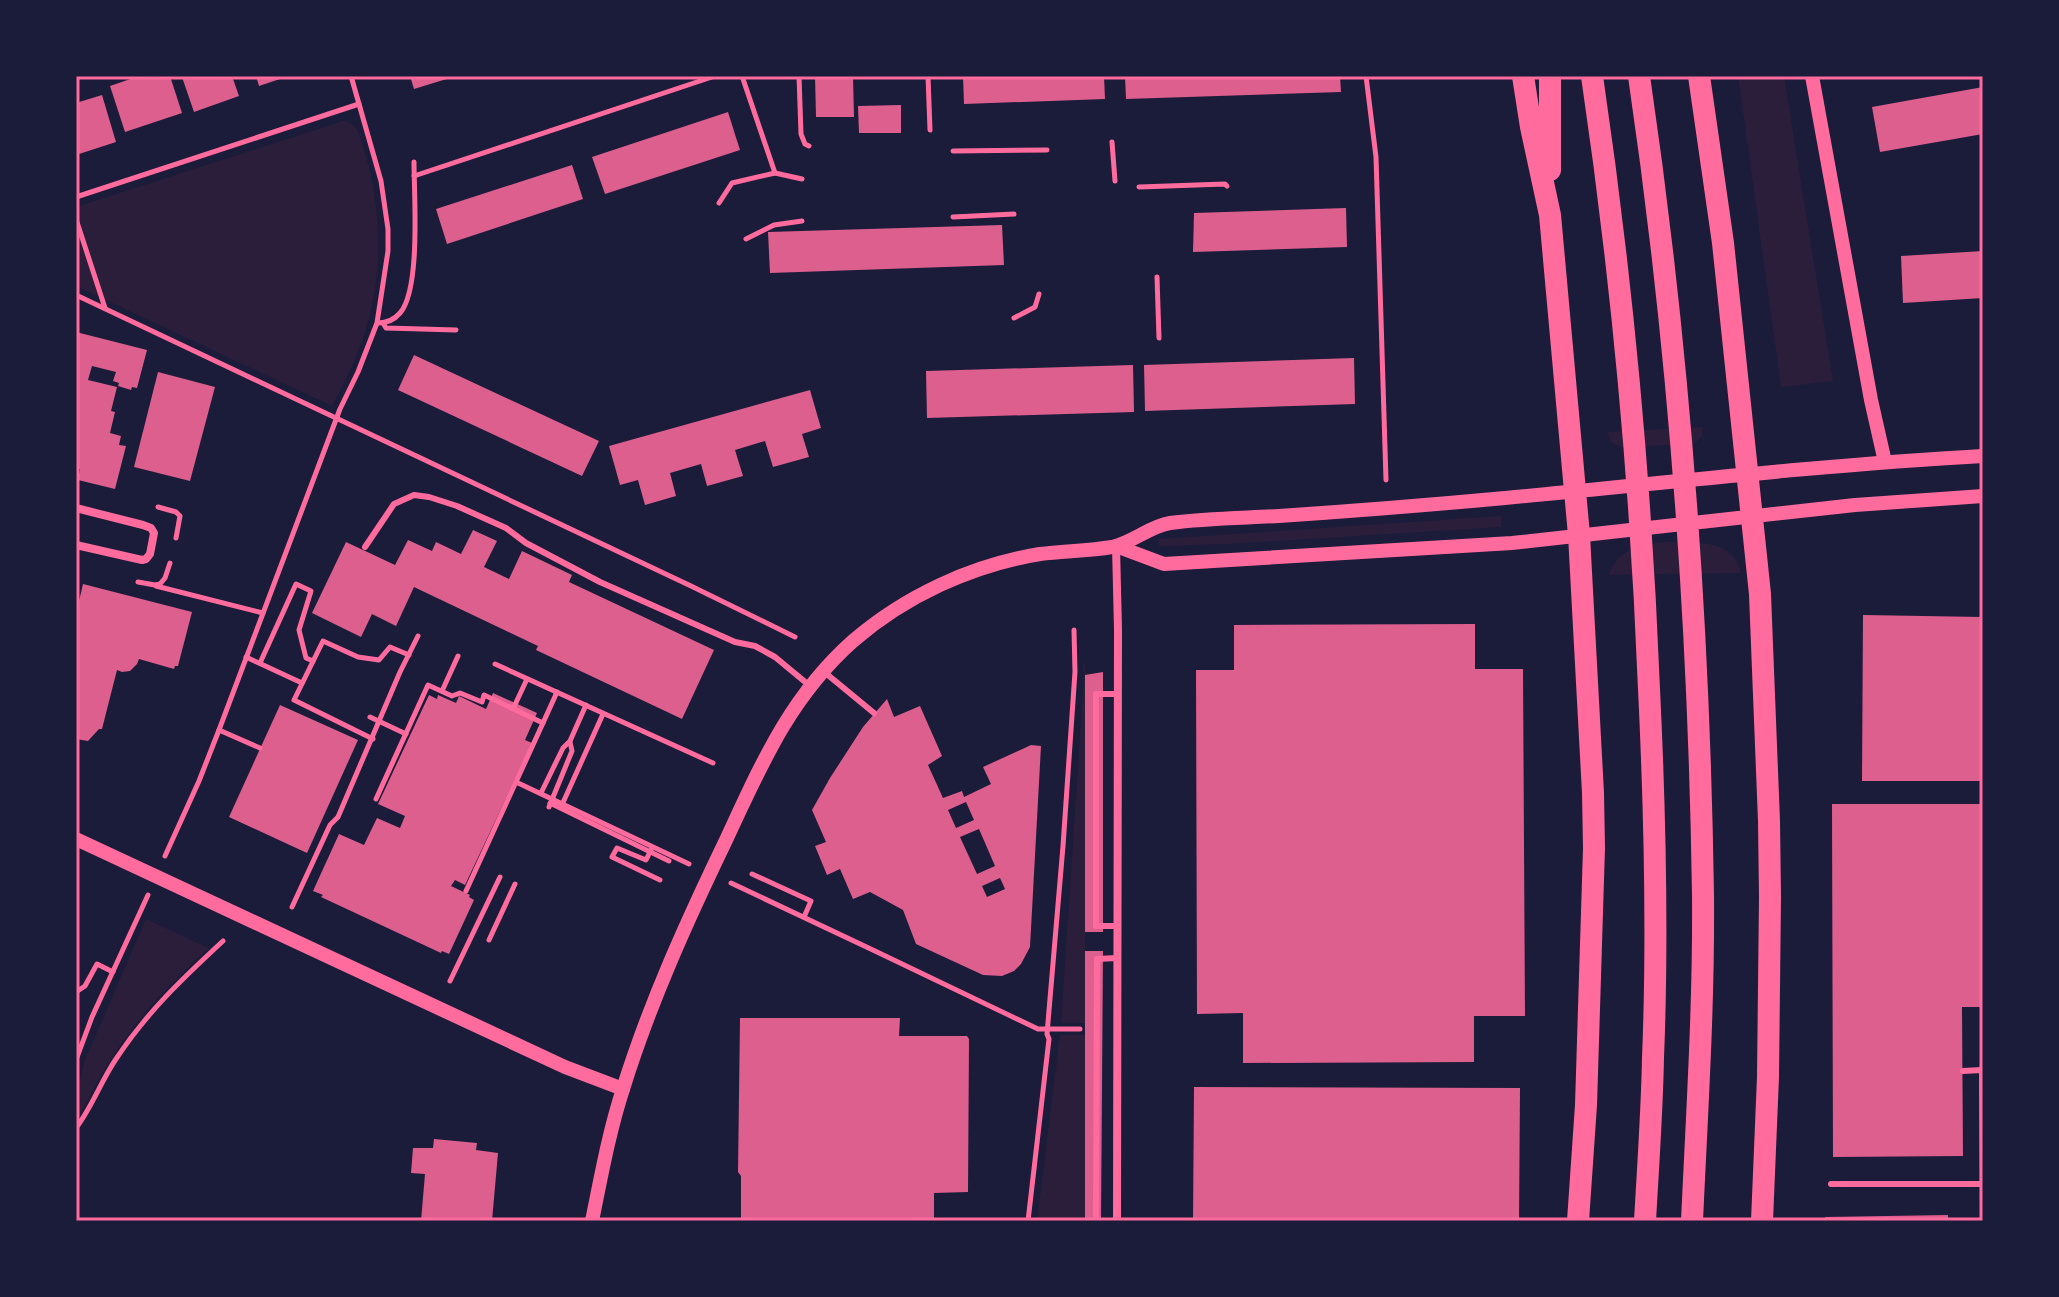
<svg xmlns="http://www.w3.org/2000/svg" width="2059" height="1297" font-family="'Open Sans',sans-serif">
<style>
.green{fill:#2a1e3b}
.building{fill:#dd5f8e;fill-rule:evenodd}
.lines{fill:none;stroke-linecap:round;stroke-linejoin:round}
.path{stroke:#ff6b9d;stroke-width:5}
.service{stroke:#ff6b9d;stroke-width:6}
.minor{stroke:#ff6b9d;stroke-width:8}
.tertiary{stroke:#ff6b9d;stroke-width:14}
.trunk{stroke:#ff6b9d;stroke-width:22}
.neatline{fill:none;stroke:#ff6b9d;stroke-width:3}
</style>
<rect width="100%" height="100%" fill="#1b1b3a"/>
<g class="green">
<polygon points="1738,76 1784,76 1833,381 1781,387"/>
<path d="M 343,121 C 359,123 361,139 365,153 C 385,220 383,292 356,357 C 349,374 340,390 332,406 L 76,286 L 76,207 Z"/>
<polygon points="1703,427 1702,436 1694,444 1620,447 1611,442 1607,432"/>
<polygon points="1501,516 1501,527 1228,544 1159,546 1159,539"/>
<path d="M 1664,542 C 1693,543 1734,537 1741,573 L 1609,575 C 1617,549 1641,545 1664,542 Z"/>
<polygon points="1083,663 1085,664 1085,1023 1061,1023 1084,676"/>
<path d="M 146,919 L 209,948 C 171,981 137,1018 110,1061 C 97,1080 88,1102 76,1121 L 76,1096 L 85,1060 Z"/>
<polygon points="1060,1035 1085,1035 1085,1221 1037,1221"/>
</g>
<g class="building">
<polygon points="139,76 170,76 182,113 125,132 110,86"/>
<polygon points="186,76 232,76 239,96 194,112 182,77"/>
<polygon points="256,76 286,76 286,77 259,86"/>
<polygon points="410,76 453,76 453,77 414,89"/>
<polygon points="815,76 853,76 854,117 816,117"/>
<polygon points="963,76 1104,76 1105,99 964,104"/>
<polygon points="1125,76 1340,76 1341,92 1126,99"/>
<polygon points="1983,87 1983,134 1880,152 1872,107"/>
<polygon points="102,95 116,142 76,155 76,103"/>
<polygon points="901,105 901,133 859,133 858,106"/>
<polygon points="728,112 740,150 605,194 592,157"/>
<polygon points="572,165 583,199 447,244 436,209"/>
<polygon points="1346,208 1347,247 1193,252 1194,213"/>
<polygon points="1002,225 1004,265 770,273 768,232"/>
<polygon points="1983,251 1983,298 1903,303 1901,256"/>
<polygon points="76,332 147,350 137,388 132,387 131,390 118,386 119,383 113,381 116,372 92,366 88,380 117,387 111,411 115,412 110,433 121,436 119,445 126,446 115,489 78,480 80,469 76,468"/>
<polygon points="414,355 599,441 582,476 398,390"/>
<polygon points="1354,358 1355,404 1145,411 1144,365"/>
<polygon points="1133,365 1134,412 927,418 926,371"/>
<polygon points="158,372 215,387 190,481 134,467"/>
<polygon points="810,390 821,428 802,434 809,457 773,467 765,441 735,450 743,476 707,486 701,464 670,473 676,496 645,505 638,480 620,485 609,446"/>
<polygon points="473,530 497,541 484,567 509,579 522,551 572,575 569,582 714,650 682,719 536,650 538,646 414,587 396,626 372,614 361,637 312,613 346,542 395,565 408,540 432,551 436,542 461,554"/>
<polygon points="83,584 192,612 178,666 175,666 174,669 139,659 137,664 130,671 122,672 117,670 102,729 99,729 88,741 76,739 76,614"/>
<polygon points="1863,615 1983,617 1983,781 1862,781"/>
<polygon points="1475,624 1475,669 1523,669 1525,1016 1474,1016 1474,1062 1243,1063 1243,1013 1197,1014 1196,670 1234,670 1234,625"/>
<polygon points="1103,672 1103,932 1085,932 1085,675"/>
<polygon points="493,693 537,713 525,740 532,743 465,885 455,880 451,886 470,895 469,897 474,900 449,954 442,951 441,953 321,897 323,895 313,891 339,834 364,845 377,818 400,828 405,816 378,804 429,695 437,699 438,695 456,703 459,696 486,709"/>
<path d="M 887,699 L 894,717 L 920,706 L 942,756 L 928,765 L 943,798 L 962,791 L 964,797 L 991,784 L 983,767 L 1031,745 L 1041,746 L 1030,947 L 1021,964 L 1014,971 L 1002,976 L 983,975 L 916,944 L 903,910 L 870,892 L 853,899 L 840,869 L 827,875 L 815,846 L 826,842 L 812,810 L 830,778 L 863,727 ZM 966,802 L 974,820 L 956,828 L 948,810 ZM 979,829 L 995,866 L 977,874 L 960,837 ZM 1000,878 L 1005,889 L 987,897 L 982,886 Z"/>
<polygon points="280,705 358,740 307,853 229,817"/>
<polygon points="1832,804 1983,804 1983,1007 1962,1007 1963,1156 1833,1157"/>
<polygon points="1085,951 1103,951 1101,1221 1085,1221"/>
<polygon points="740,1018 900,1018 899,1036 967,1036 969,1039 968,1192 934,1193 934,1221 741,1221 741,1176 738,1172"/>
<polygon points="1194,1087 1520,1088 1519,1221 1193,1221"/>
<polygon points="434,1139 477,1143 476,1150 498,1153 492,1221 421,1221 425,1174 411,1173 413,1148 433,1148"/>
<polygon points="1948,1215 1948,1221 1825,1221 1825,1217"/>
</g>
<g class="lines">
<g class="path">
<polyline points="742,76 775,173"/>
<polyline points="799,76 801,134 805,144 809,146"/>
<polyline points="928,76 930,130"/>
<polyline points="1366,76 1376,157 1386,480"/>
<polyline points="1112,142 1115,181"/>
<polyline points="953,151 1047,150"/>
<polyline points="414,176 715,76"/>
<polyline points="1139,187 1225,184 1227,186"/>
<polyline points="76,197 359,104"/>
<polyline points="719,203 732,183 775,173 802,179"/>
<polyline points="953,217 1014,214"/>
<polyline points="76,219 105,308"/>
<polyline points="746,239 774,225 802,221"/>
<polyline points="1157,277 1159,338"/>
<polyline points="76,295 691,586 795,637"/>
<polyline points="1014,318 1035,307 1039,294"/>
<path d="M 378,323 C 386,323 394,320 400,313 C 421,289 414,195 414,162"/>
<polyline points="383,323 386,328 456,330"/>
<polyline points="158,507 176,512 180,516 176,538"/>
<polyline points="138,582 155,585 160,584 165,578 170,563"/>
<polyline points="156,586 263,613"/>
<polyline points="246,657 302,683"/>
<polyline points="260,663 296,584 311,591 299,630 306,658 313,661"/>
<polyline points="495,664 713,763"/>
<polyline points="442,691 458,656"/>
<polyline points="513,709 527,679"/>
<polyline points="370,717 406,734"/>
<polyline points="543,723 557,692"/>
<polyline points="219,730 260,748"/>
<polyline points="373,739 294,700 323,641 358,657 379,660 390,647 409,655"/>
<polyline points="516,782 689,864"/>
<polyline points="541,793 563,748 570,741 586,705"/>
<polyline points="376,799 428,685 452,696 460,693 482,702 484,695 543,723 466,891"/>
<polyline points="550,803 669,861"/>
<polyline points="549,807 572,751 570,742"/>
<polyline points="561,807 603,714"/>
<polyline points="651,850 646,860 617,848 612,857 660,880"/>
<polyline points="165,856 199,781 219,730 340,409 358,372 377,323 388,251 388,229 381,181 351,76"/>
<polyline points="752,874 811,901 804,917"/>
<polyline points="731,883 875,951 1038,1029 1080,1029"/>
<polyline points="292,907 330,825 338,817 400,672 418,636"/>
<polyline points="489,940 515,884"/>
<polyline points="450,981 500,877"/>
<polyline points="76,992 85,986 97,964 113,972"/>
<polyline points="76,1060 92,1017 148,895"/>
<path d="M 76,1128 C 92,1107 101,1081 116,1059 C 147,1012 182,979 223,941"/>
<polyline points="1028,1221 1049,1039 1047,1034 1063,846 1075,672 1074,630"/>
</g>
<g class="service">
<polyline points="365,547 394,504 414,495 429,497 457,506 506,528 526,543 600,582 735,642 755,646 775,657 810,686"/>
<polyline points="823,671 874,713"/>
<polyline points="1117,926 1096,926 1096,694 1118,694"/>
<polyline points="1963,1071 1982,1070 1983,1205"/>
<polyline points="1831,1184 1982,1184"/>
<polyline points="1096,1221 1097,959 1117,958"/>
</g>
<g class="minor">
<polyline points="76,508 143,525 151,528 154,533 150,554 146,559 142,560 76,545"/>
<polyline points="1116,546 1118,630 1117,1221"/>
<polyline points="1982,1070 1983,1069"/>
</g>
<g class="tertiary">
<polyline points="1812,76 1871,400 1885,462"/>
<polyline points="1116,546 1164,564 1512,543 1855,505 1983,496"/>
<polyline points="76,839 565,1067 623,1089"/>
<path d="M 592,1221 C 601,1177 609,1132 623,1089 C 650,1002 688,919 727,838 C 762,763 790,697 853,641 C 905,596 972,565 1040,554 C 1063,551 1088,551 1112,547 C 1132,543 1150,526 1170,523 C 1206,518 1243,518 1279,516 C 1354,511 1429,505 1505,498 C 1664,483 1823,465 1983,456"/>
</g>
<g class="trunk">
<polyline points="1523,76 1531,127 1550,215 1579,535 1593,793 1594,848 1586,1105 1578,1221"/>
<polyline points="1550,76 1550,170"/>
<path d="M 1592,76 C 1622,279 1641,484 1649,689 C 1655,812 1658,935 1653,1058 C 1652,1112 1648,1167 1645,1221"/>
<path d="M 1639,76 C 1679,347 1699,621 1703,895 C 1704,1004 1697,1112 1692,1221"/>
<polyline points="1699,76 1723,243 1760,594 1769,821 1770,897 1768,1077 1762,1221"/>
</g>
</g>
<rect width="2059" height="1297" fill="none" stroke="#1b1b3a" stroke-width="156"/>
<rect x="78" y="78" width="1903" height="1141" class="neatline"/>
</svg>
